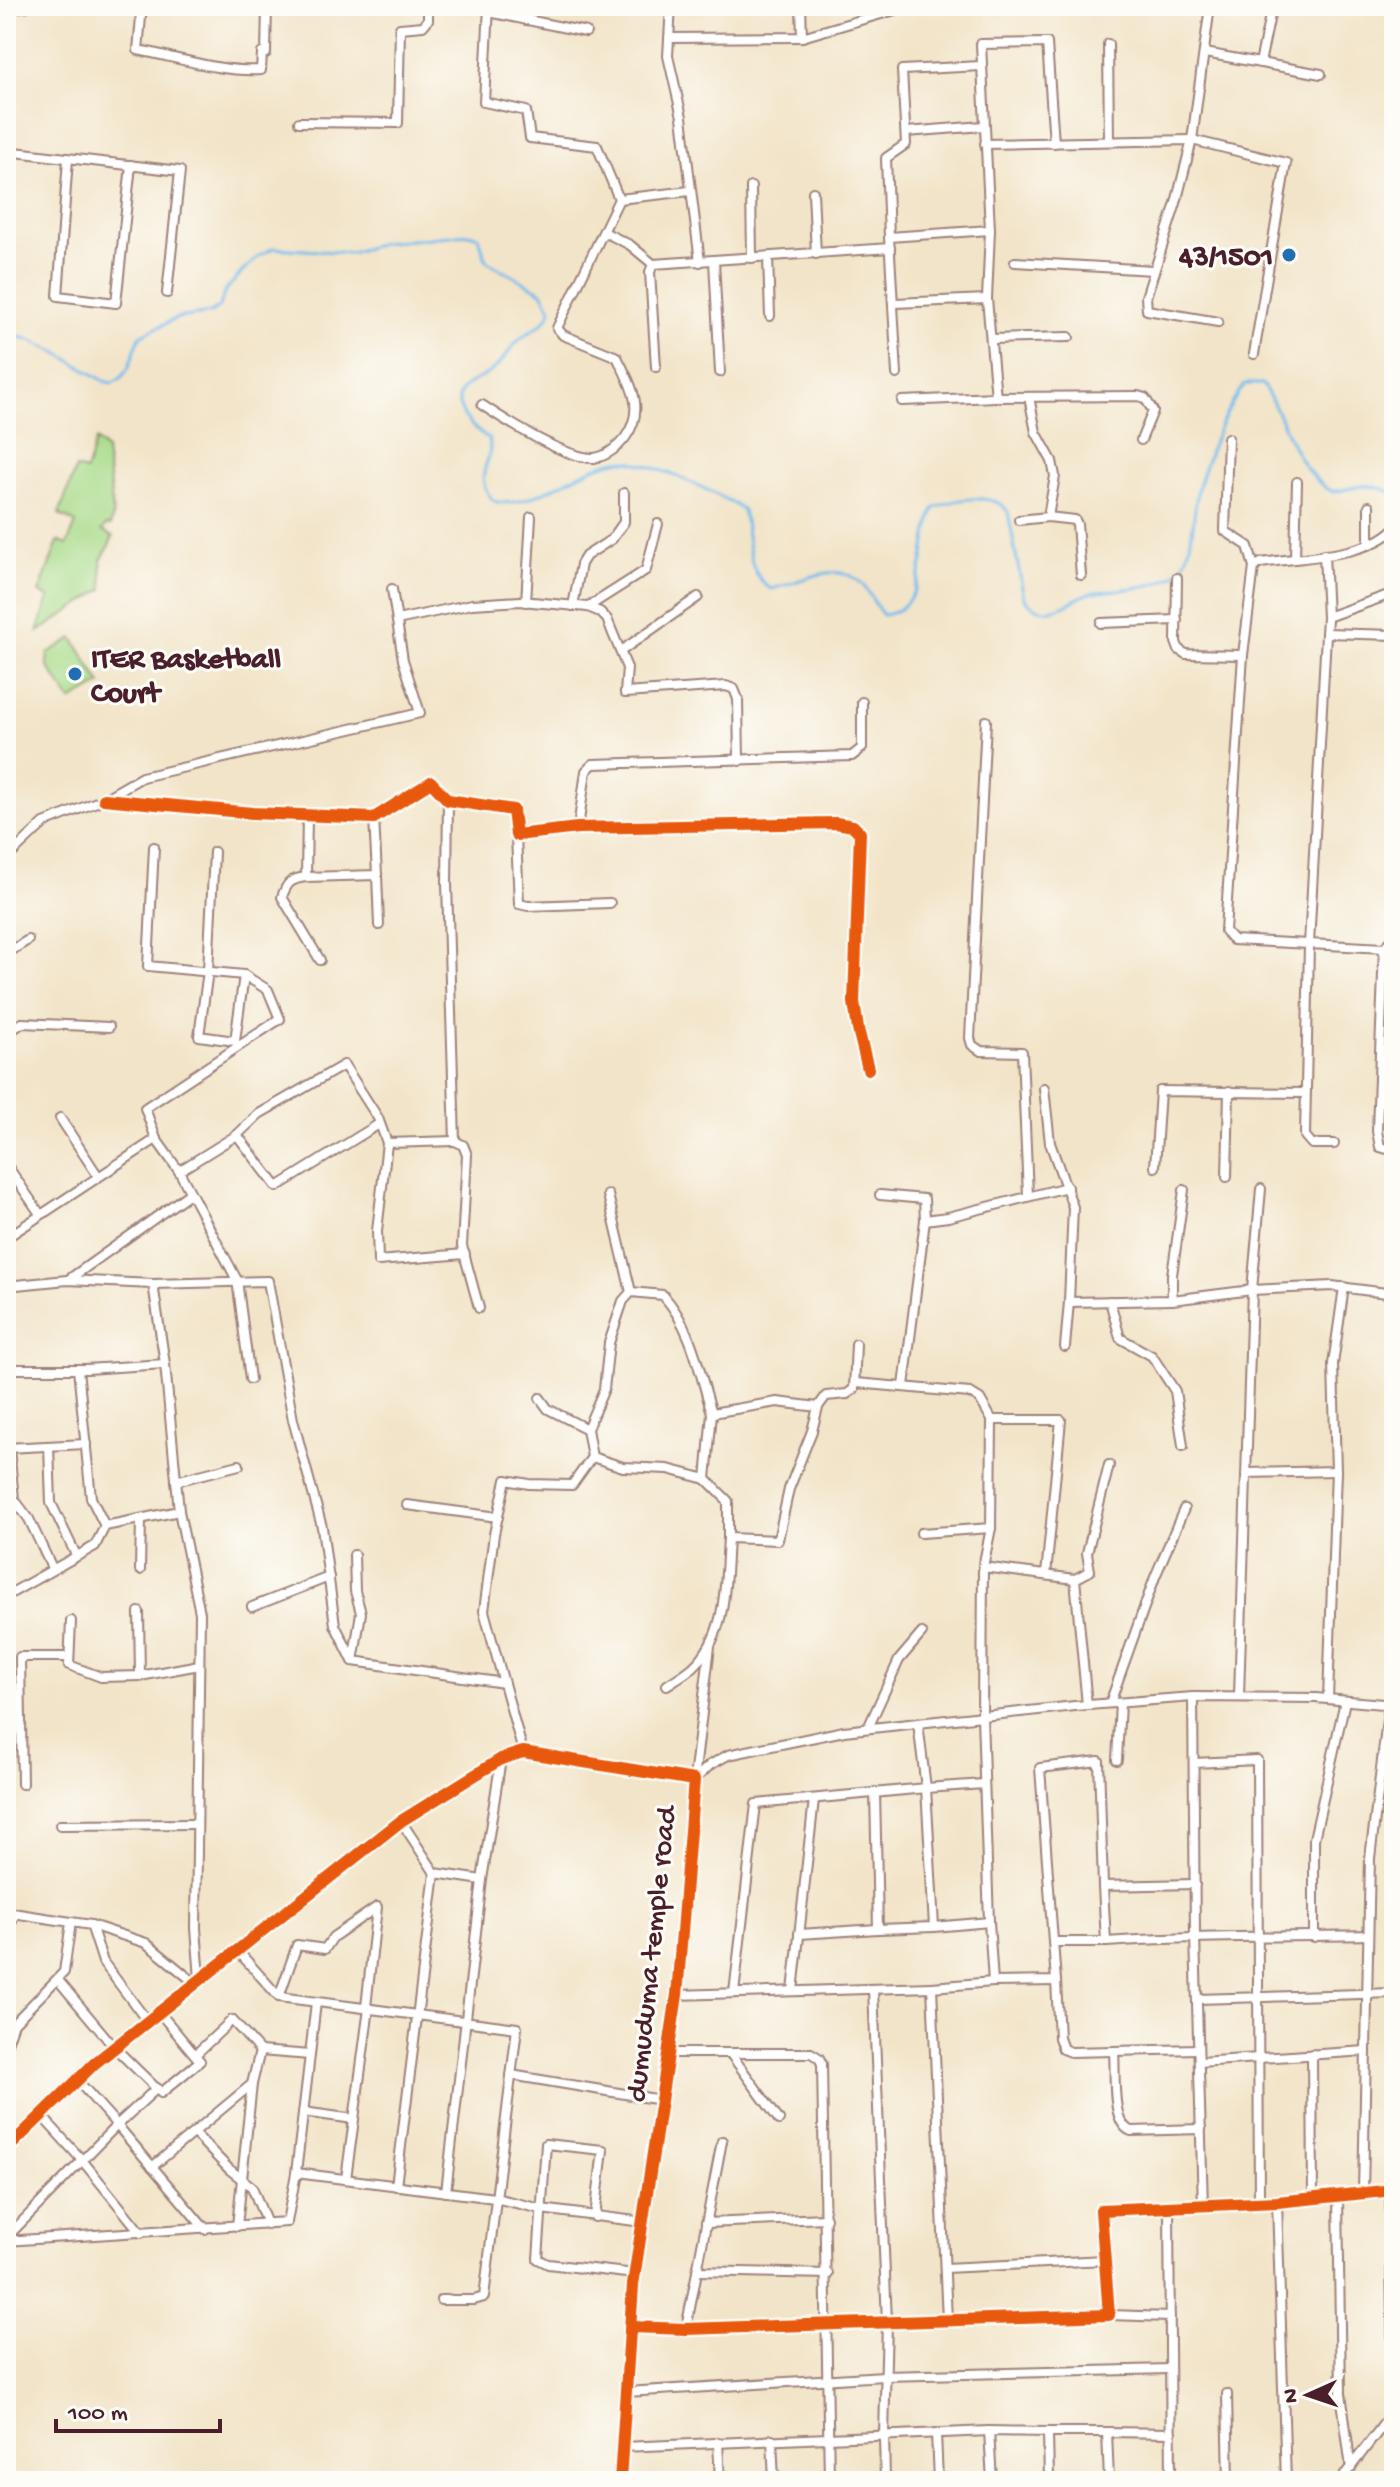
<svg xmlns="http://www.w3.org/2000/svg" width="1400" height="2487" font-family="'Gochi Hand',sans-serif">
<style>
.green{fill:#a8db8a;stroke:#797d5a;stroke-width:2}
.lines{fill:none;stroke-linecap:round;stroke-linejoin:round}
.stream{stroke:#76bced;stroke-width:3}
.street-casing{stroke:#9e827a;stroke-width:12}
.secondary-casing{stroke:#9e827a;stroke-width:16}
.street{stroke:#fff;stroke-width:8}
.secondary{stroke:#fff;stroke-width:12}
.cycleway-casing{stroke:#fdfcf7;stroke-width:17}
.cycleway{stroke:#e8590c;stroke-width:12}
.poi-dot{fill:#1f6fb2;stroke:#fdfcf7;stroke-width:3}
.labels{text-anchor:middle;stroke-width:6;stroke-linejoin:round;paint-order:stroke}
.poi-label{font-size:30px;font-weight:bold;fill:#4a1f2b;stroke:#fdfcf7;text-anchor:end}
.street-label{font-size:30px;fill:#4a1f2b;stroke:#fdfcf7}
</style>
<rect width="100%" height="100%" fill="#fdfcf7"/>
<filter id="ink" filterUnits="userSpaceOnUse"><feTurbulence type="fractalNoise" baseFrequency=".0125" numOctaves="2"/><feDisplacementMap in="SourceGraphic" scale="16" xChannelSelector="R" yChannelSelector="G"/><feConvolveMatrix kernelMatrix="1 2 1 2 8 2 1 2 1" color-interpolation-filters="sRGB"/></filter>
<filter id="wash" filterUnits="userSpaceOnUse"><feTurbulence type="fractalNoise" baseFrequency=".006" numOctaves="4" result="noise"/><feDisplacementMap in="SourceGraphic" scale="32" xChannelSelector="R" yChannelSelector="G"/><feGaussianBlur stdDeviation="1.8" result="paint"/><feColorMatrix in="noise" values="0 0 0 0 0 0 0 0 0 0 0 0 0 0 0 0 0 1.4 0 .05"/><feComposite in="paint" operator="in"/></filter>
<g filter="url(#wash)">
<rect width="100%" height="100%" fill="#f2e4c8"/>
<g class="green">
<polygon points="96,440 106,450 113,515 110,526 106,525 102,531 113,537 101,561 103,589 38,632 49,597 39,593 58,541 67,545 76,523 59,514 76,468 86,471"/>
<polygon points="73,638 101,684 71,701 47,665 48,653"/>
</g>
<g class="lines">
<path class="stream" d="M 6,333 L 30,340 L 60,354 L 104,381 L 112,383 L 120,379 L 128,369 L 140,336 L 177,318 L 211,313 L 219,307 L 226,290 L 243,271 L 259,256 L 273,248 L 351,253 L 382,243 L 469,234 L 479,237 L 486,261 L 542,292 L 551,309 C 547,325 532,329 520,339 C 509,349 503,363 490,372 C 482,378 470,381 463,389 C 449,406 475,432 489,439 C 495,461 470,476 494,501 C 526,513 586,464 617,461 C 645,458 719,494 743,510 C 749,536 746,575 771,589 C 800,583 836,559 861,583 C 870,592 874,605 883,615 C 929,609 920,541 934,509 C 952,499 995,491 1008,512 L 1024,598 C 1048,625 1068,600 1090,593 C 1095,591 1103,592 1108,591 C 1131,589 1160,587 1178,572 C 1194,559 1193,505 1199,484 C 1209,451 1224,410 1245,384 L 1262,384 C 1286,418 1293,471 1333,492 C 1365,486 1361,481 1394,493"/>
</g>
</g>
<g filter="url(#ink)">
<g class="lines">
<defs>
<g id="street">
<path d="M 142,6 L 138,50 C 175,57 224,73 261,70 L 262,53 L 266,53 L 267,6"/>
<polyline points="525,6 526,20"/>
<polyline points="671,6 668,56 682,117 700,262"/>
<polyline points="801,6 802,37"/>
<polyline points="1210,6 1192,140 1176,203 1146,297 1147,310 1218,322"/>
<polyline points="8,9 27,6"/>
<polyline points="489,12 586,32"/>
<polyline points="669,38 802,37 895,10 900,6"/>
<polyline points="1108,44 1109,140"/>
<polyline points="1205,53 1321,74"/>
<polyline points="1260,63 1272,6"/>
<polyline points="6,97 8,6"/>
<polyline points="299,122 398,123 400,28 423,26 428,20 428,6"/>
<polyline points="906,132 984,126"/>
<polyline points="985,144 1192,140 1286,163 1254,354"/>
<polyline points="6,151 180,171 167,293"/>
<polyline points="68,159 58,296 116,303 131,165"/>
<polyline points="751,187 752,258"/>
<polyline points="813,192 816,254"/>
<polyline points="619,199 690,191"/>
<polyline points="990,230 981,44 1047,43 1054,143"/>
<polyline points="604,232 630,245 653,264"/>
<polyline points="889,237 886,158 906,144 902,70 981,66"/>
<polyline points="768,257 770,316"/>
<polyline points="714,261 720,372"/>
<polyline points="1015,262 1153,270"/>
<polyline points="895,303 987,299"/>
<polyline points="991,339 1069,337"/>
<polyline points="656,367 650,272 653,264 890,248"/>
<polyline points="897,374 889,237 990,230 987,299 996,397"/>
<polyline points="1029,397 1036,432 1052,461 1055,476 1048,517"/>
<polyline points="902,401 996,397 1138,396 1145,398 1153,411 1141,440"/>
<path d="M 482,405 C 506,421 566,459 594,458 C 606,457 619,446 625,438 C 646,409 631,385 617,357 L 563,335 L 557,328 L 619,199 L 597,146 L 530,138 L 526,111 L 484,102 L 489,6"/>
<polyline points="1228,438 1225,531 1248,546 1254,567"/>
<polyline points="1019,520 1048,517 1075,520 1077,524 1081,575"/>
<polyline points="1369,545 1369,506"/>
<polyline points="1324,554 1327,617 1309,944 1384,948"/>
<polyline points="1295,558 1297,482"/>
<polyline points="1177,578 1176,642 1179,650 1186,654 1243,655"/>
<polyline points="526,602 531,517"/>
<polyline points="573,606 581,564 586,556 612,539 624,522 624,493"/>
<polyline points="588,607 646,570 658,524"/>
<polyline points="1327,617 1394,593"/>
<polyline points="397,620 472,604 521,601 588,607 600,612 607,619 627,668 625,693 726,686 734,689 738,699 739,761"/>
<polyline points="1101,623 1177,620"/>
<polyline points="1326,633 1394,635"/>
<polyline points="621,651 698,597"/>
<polyline points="986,721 970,1038 972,1045 981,1051 1022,1052 1028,1196"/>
<polyline points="104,799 252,813 374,818 431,782 448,800 513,810 516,835 578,828 836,823 853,826 860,833 854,1002 858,1029 868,1069"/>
<polyline points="448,800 447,884 455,1141 463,1145 467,1155 462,1246 479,1308"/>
<path d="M 307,816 L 306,877 C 291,879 287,882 282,897 L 320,960"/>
<polyline points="578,828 586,771 593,764 852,756 862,748 862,702"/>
<polyline points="516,835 519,904 528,906 610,903"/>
<polyline points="154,847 148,966 244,975 268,990 280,1019 145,1108 156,1139"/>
<polyline points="214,852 208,971 199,1036 235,1041 244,975"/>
<polyline points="6,859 44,823 104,799 142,777 420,713 403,660 392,589"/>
<polyline points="377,875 379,925"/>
<polyline points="306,877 377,875 374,818"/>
<polyline points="1394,938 1384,948 1377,1131 1380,1147 1394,1151"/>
<polyline points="6,954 28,940"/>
<polyline points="6,1034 22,1023 109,1027"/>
<polyline points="1044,1088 1050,1143 1073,1207 1069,1302 1065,1347"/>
<polyline points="60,1118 98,1176"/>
<polyline points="237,1135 277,1187 379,1124"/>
<polyline points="387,1143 377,1231 378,1261 465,1254"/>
<path d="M 1334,1144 L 1312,1144 L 1305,1136 L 1309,944 L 1233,940 L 1225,931 L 1243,655 L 1254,567 L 1261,563 C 1299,557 1367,557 1394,529"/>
<polyline points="6,1164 40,1214"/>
<polyline points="1155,1167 1160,1091 1305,1093"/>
<polyline points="179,1171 237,1135 259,1114 344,1065 378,1118 387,1143 455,1141"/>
<polyline points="1227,1177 1229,1091"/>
<polyline points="608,1195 631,1292"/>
<polyline points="880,1195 924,1199 925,1220 948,1217 1067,1187"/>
<polyline points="6,1238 156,1139 179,1171 237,1280 250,1379"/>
<polyline points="68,1280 190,1193"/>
<polyline points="153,1284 268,1281 293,1420 322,1527 335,1625 353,1661"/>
<polyline points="6,1286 67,1280 153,1284 165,1364 179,1511 200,1613 196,1928 200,1979"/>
<polyline points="1172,1300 1172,1275 1184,1190"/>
<polyline points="1110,1301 1120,1338 1152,1356 1175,1391 1183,1446"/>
<polyline points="1069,1302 1172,1300 1252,1290 1261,1189"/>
<polyline points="6,1369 86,1369 165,1364"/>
<polyline points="78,1369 91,1498 105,1526 179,1511"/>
<polyline points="856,1383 970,1393 980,1399 992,1420 991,1528 983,1567"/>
<polyline points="904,1386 925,1220"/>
<polyline points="540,1398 548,1409 587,1429"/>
<polyline points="6,1419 14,1499 29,1519 52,1568"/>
<polyline points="992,1420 1061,1420 1046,1575"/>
<polyline points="49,1446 51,1503 76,1555"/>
<polyline points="6,1448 86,1444"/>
<polyline points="592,1457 623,1467 668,1469 706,1479 728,1501 728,1538"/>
<polyline points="1247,1473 1336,1471"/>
<polyline points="706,1479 712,1413"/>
<polyline points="176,1481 239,1465"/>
<polyline points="407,1505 498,1517"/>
<polyline points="921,1533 991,1528"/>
<polyline points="354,1555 355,1591 361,1613 353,1661 504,1683"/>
<polyline points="140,1570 141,1519"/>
<polyline points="6,1596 95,1546 105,1526"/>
<polyline points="252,1607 329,1577"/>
<polyline points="71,1621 69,1665 101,1677 140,1676 139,1612"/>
<polyline points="140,1676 199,1665"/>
<path d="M 667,1685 C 676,1679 685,1674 693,1667 C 728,1635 725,1581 728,1538 L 778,1540 L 789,1489 L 812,1431 L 818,1407 L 826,1396 L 847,1394 L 854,1389 L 856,1344"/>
<polyline points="1239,1696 1252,1290 1332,1286 1394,1294"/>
<polyline points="1193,1697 1195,1936 1203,2206"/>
<polyline points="1328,1699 1336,1471 1333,1364 1344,1287"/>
<polyline points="1110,1703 1155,1577 1184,1509"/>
<polyline points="1087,1705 1075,1579 1090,1571 1087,1553 1109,1465"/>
<polyline points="868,1728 899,1660 922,1633"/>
<path d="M 523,1752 L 484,1611 L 494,1534 L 506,1480 L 529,1484 L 572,1485 L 592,1457 L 587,1429 L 604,1389 L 609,1343 L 623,1301 L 631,1292 L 663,1295 C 693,1329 699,1372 712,1413 L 777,1402 L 818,1407"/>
<polyline points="1117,1760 1120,1703"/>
<polyline points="1194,1763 1257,1760 1259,2203"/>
<polyline points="694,1779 710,1646"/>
<polyline points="694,1780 710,1765 728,1755 844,1731 918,1723 1075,1706 1193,1697 1316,1698 1394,1705"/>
<polyline points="22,1784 20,1657 69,1657"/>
<polyline points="401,1821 435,1873 482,1880"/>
<polyline points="60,1825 196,1824"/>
<path d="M 1103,1886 L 1106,1942 C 1193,1936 1280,1937 1368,1935"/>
<polyline points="6,1912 71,1922 64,1972 14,2023 6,2046"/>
<polyline points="71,1922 91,1925 146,1943 195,1983"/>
<polyline points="989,1922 993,1982 1056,1981 1040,1768 1099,1761 1103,1886 1195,1884"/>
<polyline points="91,1925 103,1962 147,2021"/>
<polyline points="934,1927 989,1922 982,1716 983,1567 1075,1579"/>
<polyline points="878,1929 934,1927 926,1788 984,1784"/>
<polyline points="799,1934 878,1929 875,1792"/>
<polyline points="6,1935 15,1914"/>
<polyline points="1314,1937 1314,1839 1345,1701"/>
<polyline points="1053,1942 1106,1942"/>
<polyline points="237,1950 279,1997 517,2028 484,2297 474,2300 441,2300"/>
<polyline points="58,1980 114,2047 161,2093 200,2061 159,2012"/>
<polyline points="1056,1981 1059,2038 1063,2049 1071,2052 1198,2049"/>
<polyline points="932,1987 993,1982"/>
<polyline points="873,1989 887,2322 884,2435 885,2481"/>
<polyline points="793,1991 814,1799"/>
<polyline points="734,1993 756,1804 926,1788 918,1723"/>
<polyline points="677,1995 932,1987 947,2320"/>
<polyline points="279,1997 297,1945 325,1949 333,1937 377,1907 366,2007"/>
<polyline points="1197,1999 1394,1993"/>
<polyline points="260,2051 310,2055 316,2002"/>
<path d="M 1114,2052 C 1116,2072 1110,2123 1131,2131 L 1201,2129"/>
<polyline points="668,2053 811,2053 819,2058 822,2064 829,2481"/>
<polyline points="730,2053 779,2120"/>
<polyline points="1312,2054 1313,2198"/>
<polyline points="1199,2062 1366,2051"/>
<polyline points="511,2075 661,2100"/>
<polyline points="157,2088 117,2125 205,2229"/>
<polyline points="303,2112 354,2119"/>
<polyline points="41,2115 82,2160 141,2233"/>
<polyline points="194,2133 229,2169 252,2187 267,2224"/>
<polyline points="152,2167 252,2084 260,2051 232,2020 196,2054"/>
<polyline points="296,2173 310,2055"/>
<polyline points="346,2179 369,2008"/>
<polyline points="396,2186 435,1873"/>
<polyline points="1390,2190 1394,2449"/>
<polyline points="446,2192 482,1880 501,1759"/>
<polyline points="1363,2193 1370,1858 1389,1704"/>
<polyline points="1338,2196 1341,2393 1351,2468"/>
<polyline points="1277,2202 1286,2481"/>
<polyline points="1169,2207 1171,2481"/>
<polyline points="595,2217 603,2150 546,2144 538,2259 548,2264 635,2274"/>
<polyline points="706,2223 826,2218"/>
<polyline points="237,2226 252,2084"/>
<polyline points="6,2238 117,2125 77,2080"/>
<polyline points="6,2241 287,2222 296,2173 495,2198 541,2209 643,2222"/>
<polyline points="945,2268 1105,2260"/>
<polyline points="697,2271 828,2274"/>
<polyline points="1109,2315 1170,2317"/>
<polyline points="631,2327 686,2329 1109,2315 1101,2210 1277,2202 1394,2190"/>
<polyline points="686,2329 722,2141"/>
<polyline points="626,2392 884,2376 1170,2369"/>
<polyline points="1227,2394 1229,2481"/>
<polyline points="989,2431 992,2481"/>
<polyline points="1048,2432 1107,2432"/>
<polyline points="936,2433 938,2481"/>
<polyline points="772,2439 774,2481"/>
<polyline points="718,2442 720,2481"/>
<polyline points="623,2447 989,2431 1048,2432 1049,2481"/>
<polyline points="1109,2481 1107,2432 1171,2433"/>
<polyline points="1340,2481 1393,2412"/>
</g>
<polyline id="secondary" points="6,2150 95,2063 401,1821 501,1759 523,1752 694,1780 677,1995 633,2285 620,2481"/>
</defs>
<use href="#street" class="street-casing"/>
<use href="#secondary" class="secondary-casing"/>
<use href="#street" class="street"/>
<use href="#secondary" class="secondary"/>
<defs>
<g id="cycleway">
<polyline points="104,799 252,813 374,818 431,782 448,800 513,810 516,835 578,828 836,823 853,826 860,833 854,1002 858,1029 868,1069"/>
<polyline points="6,2150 95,2063 401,1821 501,1759 523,1752 694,1780 677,1995 633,2285 620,2481"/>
<polyline points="631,2327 686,2329 1109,2315 1101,2210 1277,2202 1394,2190"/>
</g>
</defs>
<use href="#cycleway" class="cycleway-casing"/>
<use href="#cycleway" class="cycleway"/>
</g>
</g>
<g class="poi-dot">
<circle cx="1289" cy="255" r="8"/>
<circle cx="75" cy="674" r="8"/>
</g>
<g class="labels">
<g class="poi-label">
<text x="1273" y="265">43/1501</text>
<text x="91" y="667" text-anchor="start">ITER Basketball<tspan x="91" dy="34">Court</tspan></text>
</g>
<g class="street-label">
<text transform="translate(649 1954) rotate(-84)" y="10">dumuduma temple road</text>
</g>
</g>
<rect width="1400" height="2487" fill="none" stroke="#fdfcf7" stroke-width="32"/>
<g transform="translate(1308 2395) rotate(267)" stroke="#fdfcf7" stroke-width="6" paint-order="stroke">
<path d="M0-6L14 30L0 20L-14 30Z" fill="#4a1f2b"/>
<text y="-12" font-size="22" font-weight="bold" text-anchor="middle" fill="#4a1f2b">N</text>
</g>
<path d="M56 2419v12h164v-12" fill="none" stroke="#4a1f2b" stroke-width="4"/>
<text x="68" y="2419" font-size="24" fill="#4a1f2b" stroke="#fdfcf7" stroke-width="6" paint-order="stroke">100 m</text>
</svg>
